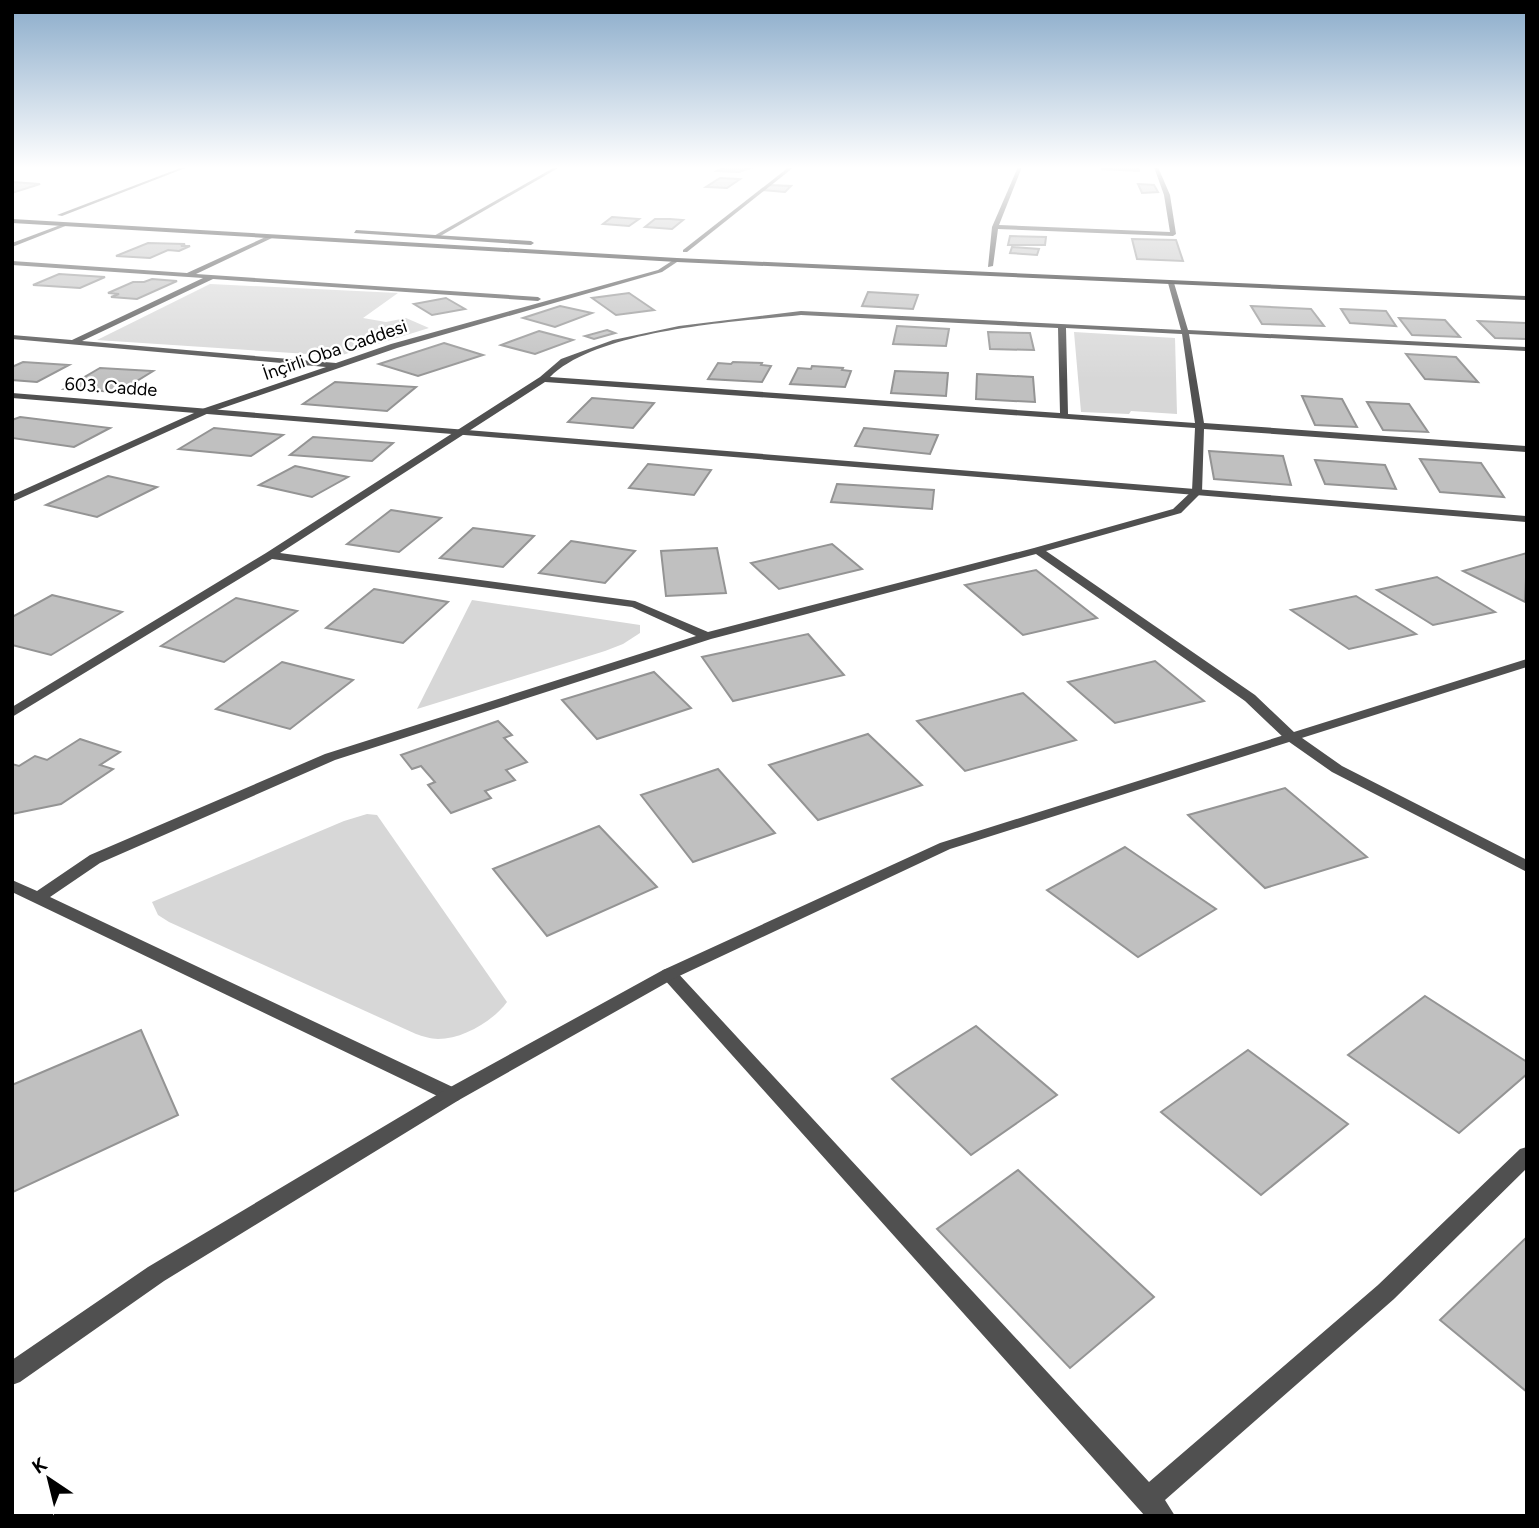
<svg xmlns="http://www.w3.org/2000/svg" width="1539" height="1528" font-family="Figtree,sans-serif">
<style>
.green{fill:#d7d7d7}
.building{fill:#c0c0c0;stroke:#949494;stroke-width:2}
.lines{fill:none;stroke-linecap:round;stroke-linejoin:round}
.minor{fill:#505050;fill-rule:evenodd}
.tertiary{fill:#505050;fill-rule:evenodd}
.secondary{fill:#1d1d1d;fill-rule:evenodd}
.labels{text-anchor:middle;stroke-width:5;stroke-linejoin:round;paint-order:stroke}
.far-street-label{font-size:18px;fill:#000;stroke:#fff}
</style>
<rect width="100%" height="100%" fill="#fff"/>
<g class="green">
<polygon points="210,284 398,293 363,318 386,322 406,318 429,328 339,356 97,340"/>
<polygon points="1074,332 1175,338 1177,414 1131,411 1129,414 1081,412"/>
<polygon points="472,600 640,625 640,633 623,644 605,651 417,709"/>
<path d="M 367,814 L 377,815 L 507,1002 C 493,1021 463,1039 438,1039 C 431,1039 422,1036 416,1034 L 169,922 L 158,915 L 152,902 L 344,821 Z"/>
</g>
<g class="building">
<polygon points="725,167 753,167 739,172 717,171"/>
<polygon points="1102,167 1138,167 1139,171 1102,169"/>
<polygon points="720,178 740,179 727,188 706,187"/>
<polygon points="12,182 40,184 12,193"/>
<polygon points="1138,184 1154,185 1158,192 1142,193"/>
<polygon points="769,185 791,186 785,192 763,190"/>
<polygon points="612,217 639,219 629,226 603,224"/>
<polygon points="655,219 670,219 683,220 672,229 645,227"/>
<polygon points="1010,236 1046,237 1045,245 1008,245"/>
<polygon points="1132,239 1176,240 1183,261 1137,259"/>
<polygon points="148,243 185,244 181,246 190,246 179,251 168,250 150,258 116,256"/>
<polygon points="1012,247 1039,249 1037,255 1010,253"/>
<polygon points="59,274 105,277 80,288 33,285"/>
<polygon points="152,279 177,281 137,299 111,297 119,294 108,293 133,282 144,282"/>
<polygon points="868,292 918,295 913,309 862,306"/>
<polygon points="629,293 654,310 616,315 592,298"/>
<polygon points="446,298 465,309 432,315 414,304"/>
<polygon points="560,306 592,313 555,327 523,318"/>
<polygon points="1251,306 1311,309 1324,326 1262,324"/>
<polygon points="1341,309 1386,311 1396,326 1350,323"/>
<polygon points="1399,318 1445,320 1460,337 1412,335"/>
<polygon points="1478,321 1526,323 1527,339 1495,338"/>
<polygon points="897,326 949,329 946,346 893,344"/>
<polygon points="607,330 615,333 594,339 585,336"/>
<polygon points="539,331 573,340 535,354 501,345"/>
<polygon points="988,332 1030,333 1034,350 990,349"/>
<polygon points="444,343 483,355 418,376 379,364"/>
<polygon points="1406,354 1456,357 1478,382 1425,379"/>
<polygon points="23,362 69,365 37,382 12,380 12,367"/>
<polygon points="733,362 762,363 761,365 771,366 762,382 708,379 718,363 731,364"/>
<polygon points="812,366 843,368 842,370 851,371 845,387 790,384 798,368 811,369"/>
<polygon points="100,368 153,371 119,392 64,389"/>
<polygon points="895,371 948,373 946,396 891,393"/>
<polygon points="977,374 1033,377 1035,402 976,399"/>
<polygon points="335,382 416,387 387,411 303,404"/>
<polygon points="1302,396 1342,399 1357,427 1315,425"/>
<polygon points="592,398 654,403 633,428 568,422"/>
<polygon points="1367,402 1409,404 1428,432 1383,430"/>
<polygon points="20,417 110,428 74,447 12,438 12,420"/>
<polygon points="214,428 283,435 251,456 179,449"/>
<polygon points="864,428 938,435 930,454 855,446"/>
<polygon points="313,437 393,443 372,461 290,455"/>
<polygon points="1209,451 1283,456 1291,485 1214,479"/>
<polygon points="1420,459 1481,463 1504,497 1440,492"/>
<polygon points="1315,460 1385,465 1396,489 1325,484"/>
<polygon points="648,464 711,470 694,495 629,488"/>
<polygon points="295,466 348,477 312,497 259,485"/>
<polygon points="108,476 157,487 97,517 46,505"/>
<polygon points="837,484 934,490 932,509 831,502"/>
<polygon points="391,510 441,518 399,552 347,544"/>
<polygon points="473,528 534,536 503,567 440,558"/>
<polygon points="571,541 635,551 605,583 539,573"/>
<polygon points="832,544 862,569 779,589 751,563"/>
<polygon points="717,548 726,593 666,596 661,551"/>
<polygon points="1527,553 1525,602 1463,571"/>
<polygon points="1036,570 1097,618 1023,635 965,585"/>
<polygon points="1437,577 1495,612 1433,625 1377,590"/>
<polygon points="374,589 448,602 403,643 326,628"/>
<polygon points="52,595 122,612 51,655 12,645 12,617"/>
<polygon points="1356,596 1416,634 1349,649 1291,610"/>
<polygon points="236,598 297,611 224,662 161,646"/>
<polygon points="808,634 844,675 733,701 702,657"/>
<polygon points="1155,661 1204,701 1115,723 1068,682"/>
<polygon points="282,662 353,680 290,729 216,709"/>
<polygon points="654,672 691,708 597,739 562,700"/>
<polygon points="1023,693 1076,740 965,771 917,721"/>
<polygon points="498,721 512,735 504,738 527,762 506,770 515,780 485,791 491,798 451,813 428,785 435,782 421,766 412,769 401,755"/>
<polygon points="868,734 922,785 818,820 769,765"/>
<polygon points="80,739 120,752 100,765 113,769 61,804 12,814 12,764 19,766 35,756 47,760"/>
<polygon points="718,769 775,833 693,862 641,795"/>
<polygon points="1285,788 1367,857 1265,888 1188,815"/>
<polygon points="599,826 657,887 547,936 493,869"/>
<polygon points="1125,847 1216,909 1138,957 1047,890"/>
<polygon points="1425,996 1527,1062 1527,1074 1459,1133 1348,1055"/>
<polygon points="976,1026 1057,1095 971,1155 892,1079"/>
<polygon points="141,1030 178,1115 13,1192 12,1085"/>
<polygon points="1248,1050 1348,1124 1261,1195 1161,1112"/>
<polygon points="1018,1170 1154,1297 1070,1368 937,1229"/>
<polygon points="1527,1237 1527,1392 1440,1320"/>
</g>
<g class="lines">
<g class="minor">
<polygon points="183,167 188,167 62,216 57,215"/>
<polygon points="555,167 560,167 437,238 432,237"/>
<polygon points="1018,167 1022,167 999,225 1170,232 1164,195 1154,167 1158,167 1170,195 1176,234 1173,236 998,229 993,266 988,267 992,227"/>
<polygon points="63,224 68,225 12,247 12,243"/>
<polygon points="270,235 272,238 196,274 538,297 541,299 538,301 213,279 82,341 336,363 391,344 658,270 675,259 680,260 662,272 397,348 211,412 12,502 12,495 205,408 326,367 12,339 12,335 72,340 203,278 12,265 12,261 187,273"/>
<path d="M 1171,281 L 1174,283 L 1188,330 L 1527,347 L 1527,351 L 1189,334 L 1204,423 L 1527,446 L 1527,452 L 1204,429 L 1202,492 L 1181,513 L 1046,551 L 1255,695 L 1295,733 L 1342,766 L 1527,860 L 1527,872 L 1332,772 L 1285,739 L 1245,701 L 1036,554 L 711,639 L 335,760 L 100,863 L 50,897 L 459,1090 L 462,1095 L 459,1100 L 452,1103 L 12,892 L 12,880 L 37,891 L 90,855 L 325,754 L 696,636 L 632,607 L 272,559 L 12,717 L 12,707 L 266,553 L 540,377 L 561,359 L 613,340 L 679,326 L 801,311 L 1181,330 L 1168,283 ZM 801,315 L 1058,328 L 1060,413 L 550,377 C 599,329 734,322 801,315 ZM 1066,328 L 1182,334 L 1195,423 L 1068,414 ZM 545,382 L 1195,428 L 1192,491 L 1173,509 L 1034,548 L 708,632 L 635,601 L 280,553 Z"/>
<polygon points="669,968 675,970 1149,1482 1378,1285 1520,1149 1527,1147 1527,1168 1394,1299 1165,1500 1175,1516 1145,1516 663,978 660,974 663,970"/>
</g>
<g class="tertiary">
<polygon points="789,167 794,167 687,252 683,252 683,250"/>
<polygon points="12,393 1527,516 1527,522 12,398"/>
<polygon points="1527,659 1527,667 950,849 675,978 459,1100 164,1281 20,1382 12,1385 12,1360 148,1267 445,1090 663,970 940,843"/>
</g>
<g class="secondary">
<polygon points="12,219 677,258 1527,296 1527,300 677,262 12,223"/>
<polygon points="356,230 531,241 534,243 531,245 354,233"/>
</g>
</g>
<linearGradient id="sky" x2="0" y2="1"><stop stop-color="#8aabca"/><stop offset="0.44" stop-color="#fff"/><stop offset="1" stop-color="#fff" stop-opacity="0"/></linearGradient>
<rect width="1539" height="380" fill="url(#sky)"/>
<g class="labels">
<g class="far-street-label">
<text transform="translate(335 350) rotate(-19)" y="6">İnçirli Oba Caddesi</text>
<text transform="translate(111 387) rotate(4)" y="6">603. Cadde</text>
</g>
</g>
<rect width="1539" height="1528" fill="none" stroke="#000000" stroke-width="28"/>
<g transform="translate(49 1479) rotate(325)" stroke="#ffffff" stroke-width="5" paint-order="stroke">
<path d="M0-5L12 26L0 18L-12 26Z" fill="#000000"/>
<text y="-10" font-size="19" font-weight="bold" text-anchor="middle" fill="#000000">K</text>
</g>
</svg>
